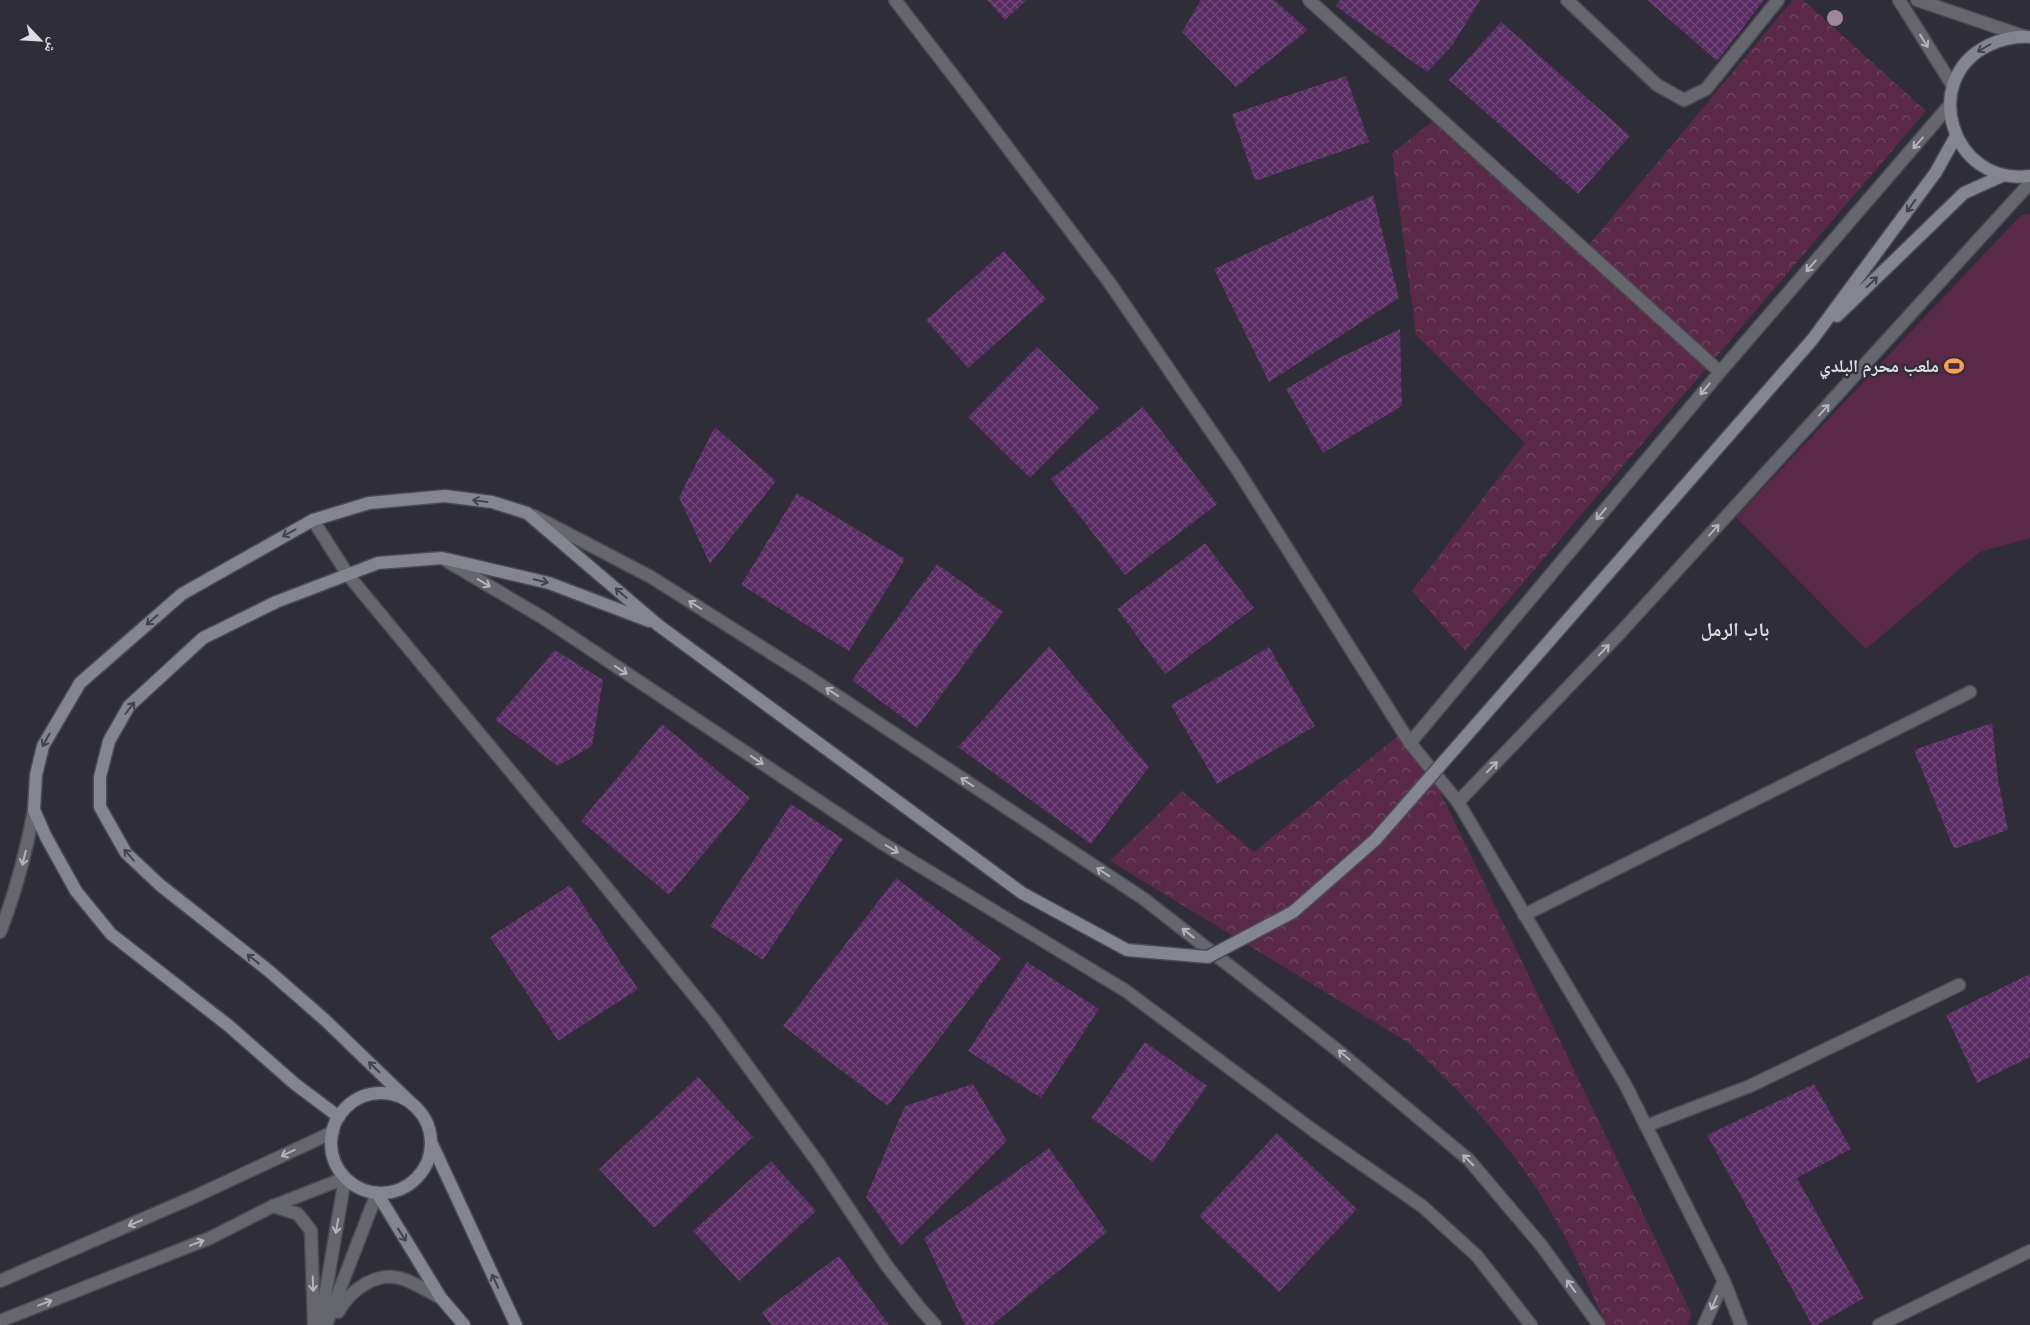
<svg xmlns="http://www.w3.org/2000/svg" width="2030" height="1325" font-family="Raleway,'Noto Naskh Arabic',sans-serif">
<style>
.forest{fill:url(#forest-crowns)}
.garden{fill:#5a2948}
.building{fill:url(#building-cross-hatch)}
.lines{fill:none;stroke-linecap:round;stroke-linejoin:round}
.street-casing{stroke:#4b4953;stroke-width:15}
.secondary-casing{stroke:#4b4953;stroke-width:15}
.street{stroke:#65676c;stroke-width:12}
.secondary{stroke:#84868f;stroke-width:12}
.secondary-bridge-casing{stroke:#4b4953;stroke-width:15;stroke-linecap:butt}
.secondary-bridge{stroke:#84868f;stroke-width:12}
.tree{fill:#9e8798}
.oneway{stroke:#b4b4ba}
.oneway2{stroke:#44434d}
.labels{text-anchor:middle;stroke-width:4.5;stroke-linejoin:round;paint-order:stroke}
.poi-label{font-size:18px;font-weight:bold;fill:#dfdde4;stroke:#2f2d37;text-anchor:end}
.neighbourhood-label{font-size:19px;font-weight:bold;fill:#dedbe9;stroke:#2f2d37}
</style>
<defs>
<pattern id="forest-crowns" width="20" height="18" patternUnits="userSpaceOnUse" patternTransform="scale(1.25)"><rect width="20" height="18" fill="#5a2948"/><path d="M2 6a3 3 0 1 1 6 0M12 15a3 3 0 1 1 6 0" fill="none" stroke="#714862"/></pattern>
<pattern id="building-cross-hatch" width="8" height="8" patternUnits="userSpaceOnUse" patternTransform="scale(1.25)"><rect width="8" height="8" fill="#5a2c64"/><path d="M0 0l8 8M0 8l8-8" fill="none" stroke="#714a7a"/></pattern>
</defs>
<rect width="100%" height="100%" fill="#2f2d37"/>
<g class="forest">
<polygon points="1793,0 1803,0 1926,111 1465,651 1412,591 1525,443 1416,335 1392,153 1443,113 1555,219 1587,247"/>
<path d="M 1409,727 L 1692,1315 L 1687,1325 L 1606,1325 C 1592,1295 1580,1265 1564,1235 C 1525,1161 1469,1098 1407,1042 L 1110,861 L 1182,791 L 1254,852 Z"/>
</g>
<polygon class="garden" points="2030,214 2030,538 1980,552 1866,649 1736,517 2021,215"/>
<g class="building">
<polygon points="987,0 1027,0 1005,20"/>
<polygon points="1201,0 1274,0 1308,30 1236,87 1182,32"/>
<polygon points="1340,0 1480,0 1452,46 1427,72 1336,6"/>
<polygon points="1647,0 1764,0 1717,61"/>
<polygon points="1501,22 1630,136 1578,194 1449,80"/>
<polygon points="1346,76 1369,142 1255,181 1232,114"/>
<polygon points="1373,195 1399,298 1269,382 1214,269"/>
<polygon points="1004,251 1046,299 968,368 926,320"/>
<polygon points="1400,329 1402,406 1323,453 1286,389 1339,358"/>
<polygon points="1037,347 1099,408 1030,478 968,417"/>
<polygon points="1143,407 1217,504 1125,575 1051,479"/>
<polygon points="715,427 776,481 710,564 679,497"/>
<polygon points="797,493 905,559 849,651 741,585"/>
<polygon points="1205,543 1254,608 1165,674 1117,609"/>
<polygon points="937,564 1003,612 917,728 852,680"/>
<polygon points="1049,646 1149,767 1091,844 958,747"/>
<polygon points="1269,647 1315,726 1217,784 1171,705"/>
<polygon points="555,650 603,680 592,746 558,766 495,720"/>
<polygon points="1992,723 1998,779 2008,830 1954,849 1914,750"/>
<polygon points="662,724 750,798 669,895 581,821"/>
<polygon points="791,804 843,839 763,960 710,926"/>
<polygon points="896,878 1001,958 888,1106 783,1026"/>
<polygon points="570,885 638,989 558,1041 490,937"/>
<polygon points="1027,962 1099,1009 1041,1098 968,1051"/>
<polygon points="2030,974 2030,1057 1977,1083 1946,1015"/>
<polygon points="1145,1042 1207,1086 1153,1162 1091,1118"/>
<polygon points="698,1077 753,1137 654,1228 599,1169"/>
<polygon points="973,1084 1007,1141 901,1246 866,1197 905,1106"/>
<polygon points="1814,1084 1851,1149 1797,1178 1864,1298 1817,1325 1812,1325 1707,1135"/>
<polygon points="1277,1133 1357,1209 1279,1292 1199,1216"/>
<polygon points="1049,1148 1107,1232 992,1325 965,1325 924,1238"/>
<polygon points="771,1161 816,1211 739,1281 693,1231"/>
<polygon points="839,1256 889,1325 771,1325 762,1312"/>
</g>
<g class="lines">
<defs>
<g id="street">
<polyline points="895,0 962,87 1109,282 1237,469 1410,743 1458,802 1625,1084 1724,1281 1741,1325"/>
<polyline points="1309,0 1720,372"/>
<polyline points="1567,0 1657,85 1684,100 1706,89 1778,0"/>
<polyline points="1899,0 1953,86"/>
<polyline points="1917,0 2023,36"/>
<polyline points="534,516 651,577 809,677 1144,899 1336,1049 1469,1160 1541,1245 1599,1325"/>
<polyline points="313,520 348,575 594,872 714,1020 819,1164 887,1266 919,1307 935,1325"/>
<polyline points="447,561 545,619 882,843 1126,991 1314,1131 1422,1206 1477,1256 1531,1325"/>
<polyline points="1410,743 1720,372 1949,106"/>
<polyline points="1458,802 1620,633 2030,183"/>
<polyline points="1524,915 1970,692"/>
<path d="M 0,932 C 16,892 26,852 34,810"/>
<polyline points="1646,1126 1750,1086 1959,985"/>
<polyline points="273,1206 298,1214 311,1231 314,1325"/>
<polyline points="0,1281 196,1196 333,1132"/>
<path d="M 338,1312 C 351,1289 378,1269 406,1280 C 418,1285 430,1292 441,1298"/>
<polyline points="0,1321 210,1238 273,1206 345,1178"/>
<polyline points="320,1325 345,1178"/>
<polyline points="326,1325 377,1193"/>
<polyline points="1704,1325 1724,1281"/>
<polyline points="1879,1325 2030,1251"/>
</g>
<g id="secondary">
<path d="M 2030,37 C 2016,36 2002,39 1989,45 C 1918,79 1952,187 2030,176"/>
<polyline points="1837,316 1964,193 2004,175"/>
<polyline points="1544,647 1812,340 1936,172 1956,136"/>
<circle cx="381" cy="1143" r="50"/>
<polyline points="409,1101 325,1020 269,971 160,885 126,853 100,807 100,777 109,741 129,706 203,638 276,602 378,563 442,558 549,583 649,621"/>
<polyline points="339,1117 295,1084 229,1026 111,934 76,891 46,837 34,810 36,775 43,746 80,683 182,594 313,520 369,503 445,496 492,502 527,513 658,625"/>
<polyline points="431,1142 516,1325"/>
<polyline points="377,1193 441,1298 464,1325"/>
</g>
</defs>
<use href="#street" class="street-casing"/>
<use href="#secondary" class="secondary-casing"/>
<use href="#street" class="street"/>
<use href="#secondary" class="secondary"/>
<defs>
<polyline id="secondary-bridge" points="658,625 1022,893 1127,950 1208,957 1293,912 1375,840 1544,647"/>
</defs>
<use href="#secondary-bridge" class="secondary-bridge-casing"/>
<use href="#secondary-bridge" class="secondary-bridge"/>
</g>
<circle class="tree" cx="1835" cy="18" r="8"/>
<defs><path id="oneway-shaft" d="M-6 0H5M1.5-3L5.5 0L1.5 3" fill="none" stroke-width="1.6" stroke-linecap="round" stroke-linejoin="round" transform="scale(1.25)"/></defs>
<g class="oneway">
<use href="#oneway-shaft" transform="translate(1924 41) rotate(58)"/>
<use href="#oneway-shaft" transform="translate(1918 143) rotate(131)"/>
<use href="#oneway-shaft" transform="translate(1811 266) rotate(131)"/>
<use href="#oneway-shaft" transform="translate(1705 389) rotate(130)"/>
<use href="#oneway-shaft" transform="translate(1824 410) rotate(-48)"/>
<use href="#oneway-shaft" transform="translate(1601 514) rotate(130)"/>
<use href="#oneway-shaft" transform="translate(1714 530) rotate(-48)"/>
<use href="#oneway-shaft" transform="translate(484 583) rotate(31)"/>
<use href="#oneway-shaft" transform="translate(695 605) rotate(-148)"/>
<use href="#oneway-shaft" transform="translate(1604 650) rotate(-46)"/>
<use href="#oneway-shaft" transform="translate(621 670) rotate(34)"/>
<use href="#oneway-shaft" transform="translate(832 692) rotate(-146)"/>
<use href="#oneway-shaft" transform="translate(757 760) rotate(34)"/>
<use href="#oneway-shaft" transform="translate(1492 767) rotate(-46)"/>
<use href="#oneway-shaft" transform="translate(967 782) rotate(-146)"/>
<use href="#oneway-shaft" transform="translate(892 849) rotate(31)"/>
<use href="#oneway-shaft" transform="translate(24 858) rotate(104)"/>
<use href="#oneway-shaft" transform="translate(1103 872) rotate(-146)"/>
<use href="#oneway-shaft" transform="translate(1188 933) rotate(-142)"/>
<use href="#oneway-shaft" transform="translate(1344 1055) rotate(-140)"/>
<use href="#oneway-shaft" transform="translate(288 1153) rotate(155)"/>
<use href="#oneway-shaft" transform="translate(1468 1160) rotate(-135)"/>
<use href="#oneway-shaft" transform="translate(135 1223) rotate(157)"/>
<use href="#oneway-shaft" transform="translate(337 1226) rotate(100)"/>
<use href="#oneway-shaft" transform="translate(197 1243) rotate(-21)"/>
<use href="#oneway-shaft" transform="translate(313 1284) rotate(88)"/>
<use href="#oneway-shaft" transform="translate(1571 1286) rotate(-126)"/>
<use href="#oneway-shaft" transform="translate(45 1303) rotate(-21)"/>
<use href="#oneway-shaft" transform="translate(1714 1303) rotate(113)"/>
</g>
<g class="oneway2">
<use href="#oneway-shaft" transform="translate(1984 48) rotate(150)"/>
<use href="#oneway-shaft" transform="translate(1911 206) rotate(126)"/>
<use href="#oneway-shaft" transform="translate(1872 282) rotate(-44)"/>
<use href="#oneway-shaft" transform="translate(480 501) rotate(-172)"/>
<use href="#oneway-shaft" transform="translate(289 533) rotate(151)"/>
<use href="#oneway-shaft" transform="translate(541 581) rotate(13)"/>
<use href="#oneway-shaft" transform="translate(621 593) rotate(-139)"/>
<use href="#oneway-shaft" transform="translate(152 620) rotate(139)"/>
<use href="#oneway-shaft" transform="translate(130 708) rotate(-52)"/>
<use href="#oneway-shaft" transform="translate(46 740) rotate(119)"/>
<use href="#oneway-shaft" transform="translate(129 855) rotate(-131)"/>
<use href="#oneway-shaft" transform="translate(253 959) rotate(-142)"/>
<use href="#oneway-shaft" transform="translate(374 1067) rotate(-136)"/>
<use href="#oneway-shaft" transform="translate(402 1235) rotate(58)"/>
<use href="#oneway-shaft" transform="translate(495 1281) rotate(-115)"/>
</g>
<defs>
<symbol id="stadium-bare" viewBox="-9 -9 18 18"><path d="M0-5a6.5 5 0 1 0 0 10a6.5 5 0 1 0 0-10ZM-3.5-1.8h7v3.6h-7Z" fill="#fd9c56" stroke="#2f2d37" stroke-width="2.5" paint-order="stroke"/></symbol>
</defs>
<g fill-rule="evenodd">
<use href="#stadium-bare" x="1940" y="352" width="28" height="28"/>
</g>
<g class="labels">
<g class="poi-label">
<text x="1939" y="372">ملعب محرم البلدي</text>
</g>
<g class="neighbourhood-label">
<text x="1735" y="636">باب الرمل</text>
</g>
</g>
<g transform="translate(40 40) rotate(115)" stroke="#2f2d37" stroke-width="4" paint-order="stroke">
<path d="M0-4L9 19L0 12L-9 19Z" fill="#dfdde4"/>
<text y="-8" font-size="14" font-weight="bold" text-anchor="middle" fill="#dfdde4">ش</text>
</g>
</svg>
